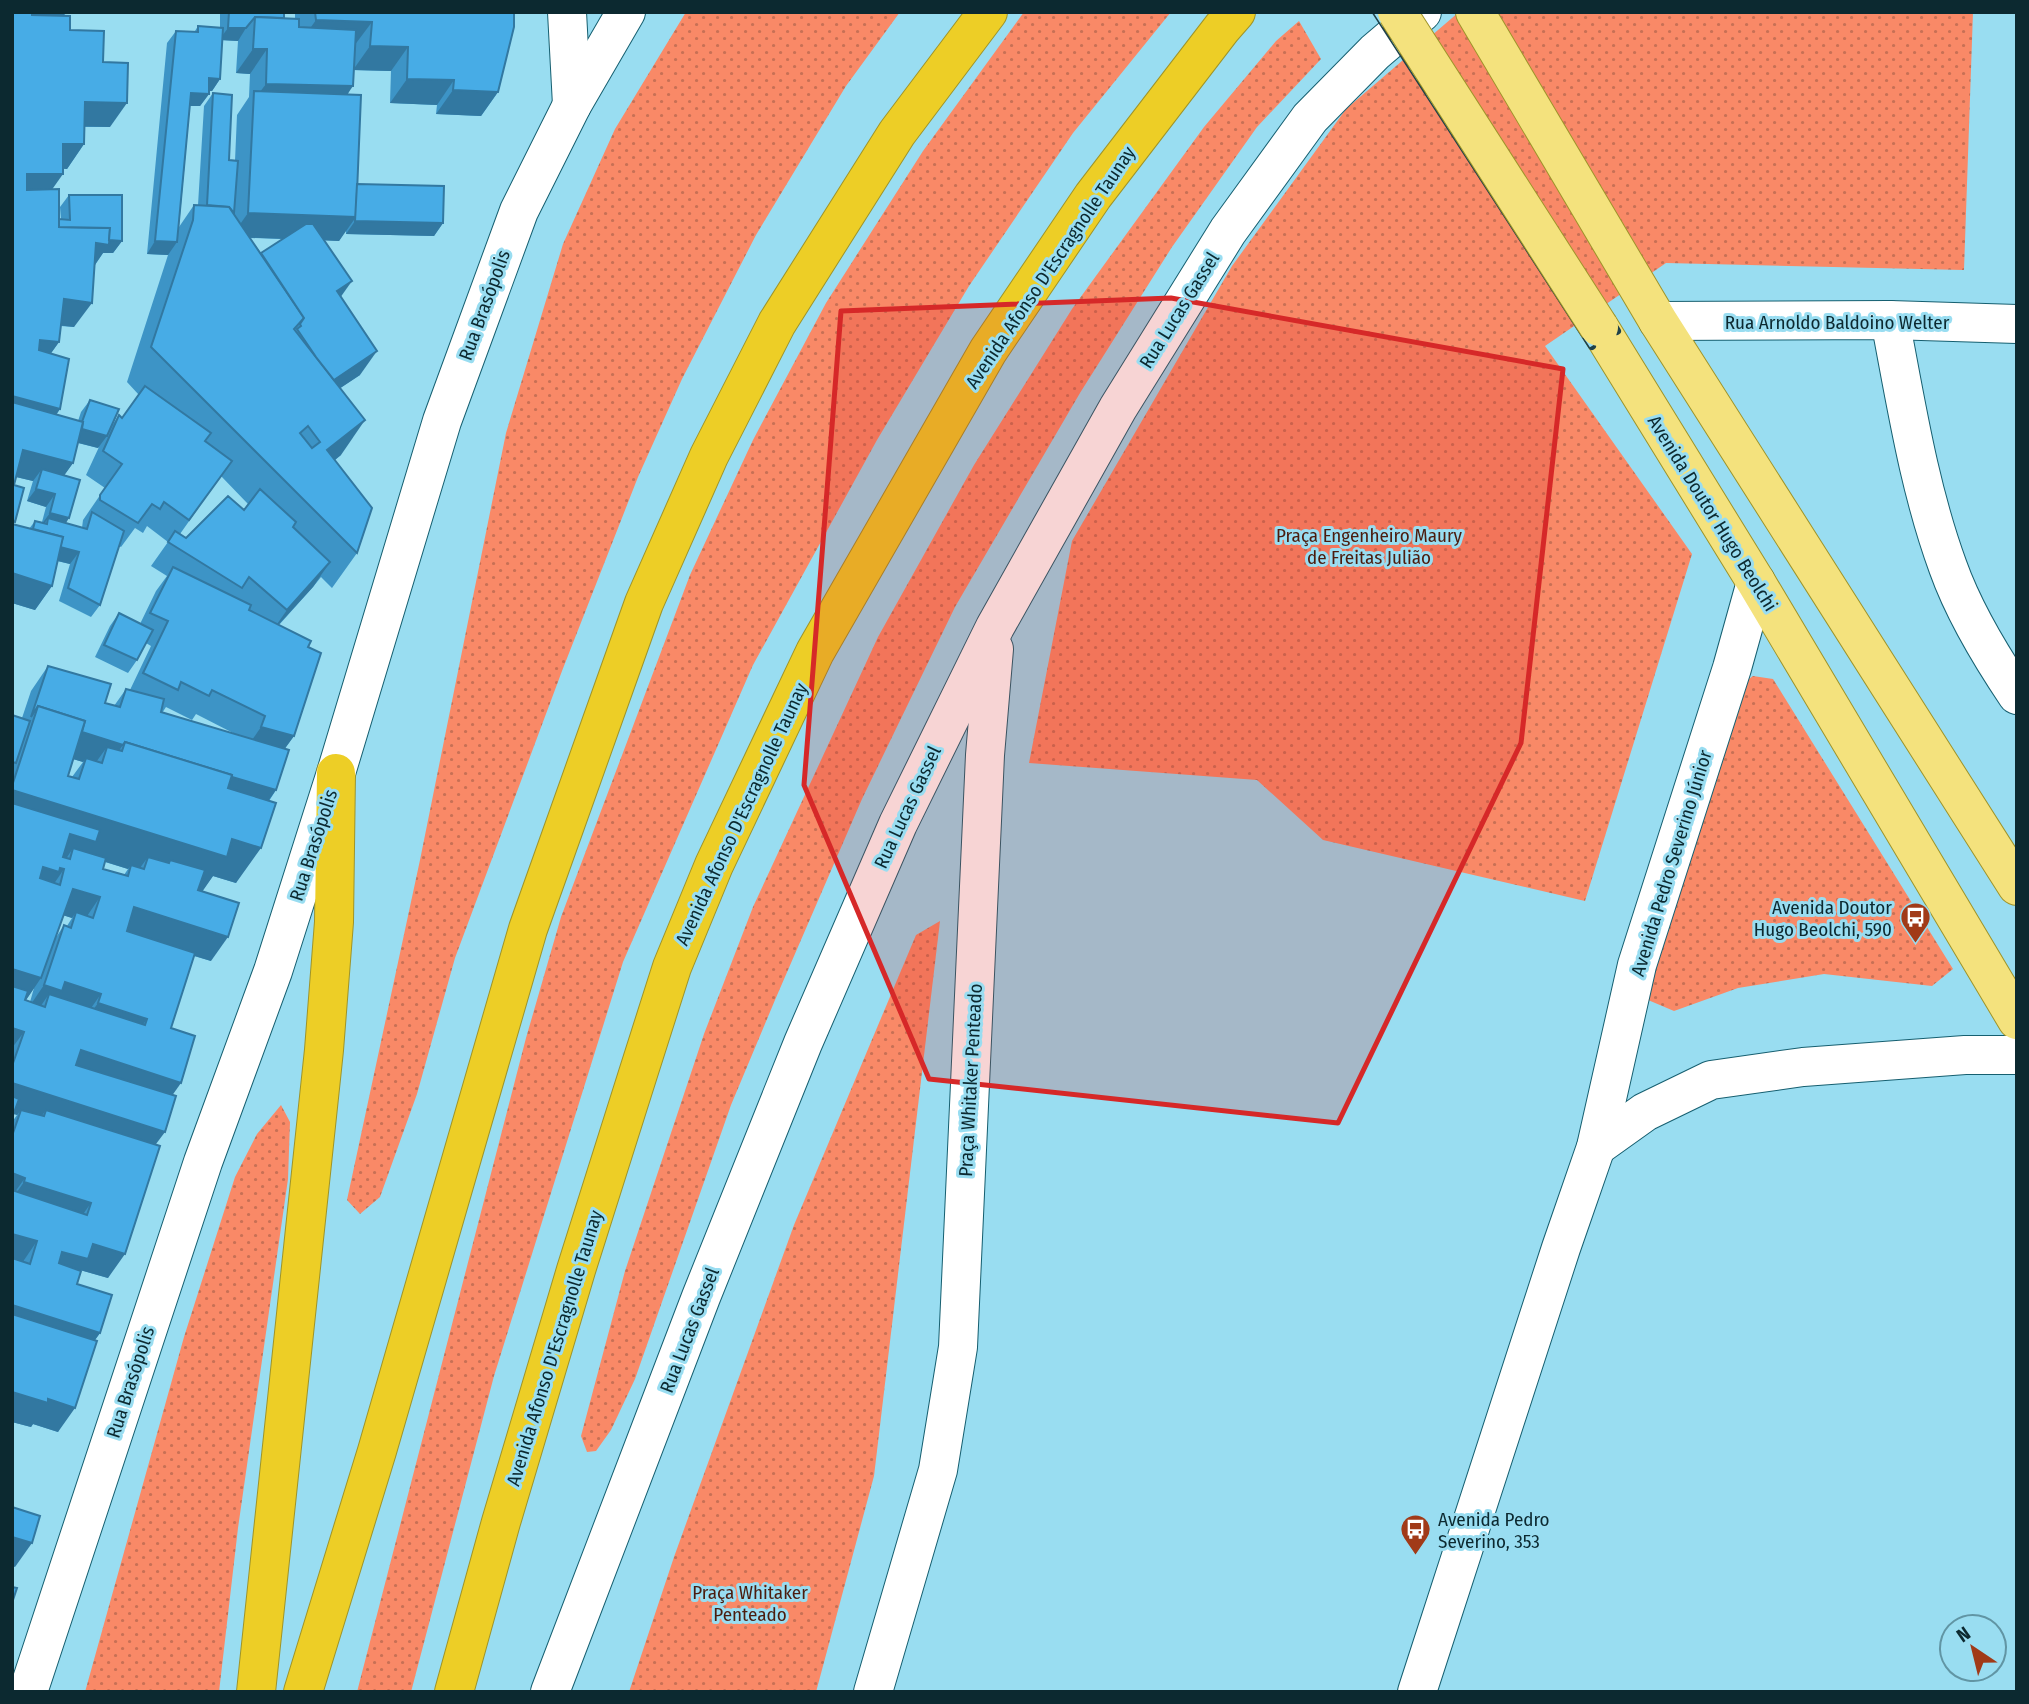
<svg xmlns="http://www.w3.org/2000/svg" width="2029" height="1704" font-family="'Fira Sans Condensed',sans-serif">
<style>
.park{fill:url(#park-dots)}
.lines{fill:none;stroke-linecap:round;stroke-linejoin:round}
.minor-casing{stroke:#165f70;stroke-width:40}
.major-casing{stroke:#9e942a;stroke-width:40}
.highway-casing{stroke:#9e942a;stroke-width:40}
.minor{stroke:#fff;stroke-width:38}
.major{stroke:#f4e27d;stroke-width:38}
.highway{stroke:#edce26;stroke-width:38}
.rail-casing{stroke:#1f4149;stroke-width:8}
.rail{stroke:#99ddf1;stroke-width:5;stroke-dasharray:16;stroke-linecap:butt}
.major-bridge-casing{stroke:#9e942a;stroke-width:40;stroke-linecap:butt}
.major-bridge{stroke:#f4e27d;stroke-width:38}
.wall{fill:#3d94c6;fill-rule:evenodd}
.shaded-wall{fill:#3278a1}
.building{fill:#47ace6;stroke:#3278a1;stroke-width:2;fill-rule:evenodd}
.marked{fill:#d62828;fill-opacity:0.2;stroke:#d62828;stroke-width:5;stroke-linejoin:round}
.labels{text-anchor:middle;stroke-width:6;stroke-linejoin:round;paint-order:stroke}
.street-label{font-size:19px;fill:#0c2930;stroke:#99ddf1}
.park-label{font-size:19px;fill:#4b1c0e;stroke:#99ddf1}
.poi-label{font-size:19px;fill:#0c2930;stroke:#99ddf1;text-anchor:end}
</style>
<defs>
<pattern id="park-dots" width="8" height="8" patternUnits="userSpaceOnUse" patternTransform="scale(1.75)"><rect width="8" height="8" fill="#f98967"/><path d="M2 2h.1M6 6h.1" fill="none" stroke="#c87055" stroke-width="1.8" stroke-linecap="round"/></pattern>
</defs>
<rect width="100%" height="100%" fill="#99ddf1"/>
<g class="park">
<polygon points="686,12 900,12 846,86 756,235 682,379 638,477 562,671 455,958 417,1094 380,1197 360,1214 347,1200 420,860 506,433 563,244 615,129"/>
<polygon points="1024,12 1171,12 1073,133 969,286 877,440 753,665 623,962 494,1376 411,1692 357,1692 526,1038 561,917 690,575 753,440 826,303 923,151"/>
<polygon points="1459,12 1973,12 1964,270 1666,263 1545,346 1692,554 1585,901 1323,840 1257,780 1029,763 1072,541 1232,266 1346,109"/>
<polygon points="1299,21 1321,59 1257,127 1172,247 1080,393 955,607 862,799 775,1000 731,1105 635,1379 611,1430 596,1451 587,1452 581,1436 625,1271 704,1034 753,907 878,637 974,465 1072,309 1204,127 1276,41"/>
<polygon points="1753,676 1773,679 1953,969 1932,986 1824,974 1738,988 1674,1011 1648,1000 1641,977 1732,691"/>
<polygon points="940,921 874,1476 816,1692 629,1692 674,1557 794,1225 916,935"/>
<polygon points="281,1105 290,1122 288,1179 238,1528 219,1692 85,1692 184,1337 235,1177 257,1134"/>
</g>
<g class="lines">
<defs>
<g id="minor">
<polyline points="567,12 572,105"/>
<path d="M 1890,320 C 1906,403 1919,488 1948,567 C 1964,612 1990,655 2017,695"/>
<polyline points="1658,321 1890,320 2017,324"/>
<polyline points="1596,1147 1645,1112 1711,1080 1803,1067 1965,1055 2017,1055"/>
<polyline points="28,1692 203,1162 273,971 336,773 442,421 519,211 572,105 626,12"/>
<polyline points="550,1692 701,1297 803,1043 898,824 995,627 1118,408 1228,231 1310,118 1375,52 1422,12"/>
<polyline points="873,1692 938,1470 958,1347 985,755 994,649"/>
<polyline points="1417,1692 1561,1248 1596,1147 1637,965 1732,668 1756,582"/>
</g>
<g id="major">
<polyline points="1475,12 1658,321 2017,886"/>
<polyline points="1599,327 1756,582 2017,1020"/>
</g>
<g id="highway">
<polyline points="256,1692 324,1050 334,922 336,773"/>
<polyline points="303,1692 377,1451 528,929 644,603 709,456 777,323 897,133 988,12"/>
<polyline points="454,1692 501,1522 576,1270 637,1077 672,967 714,865 815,652 988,351 1093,196 1222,28 1236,12"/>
</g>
</defs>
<use href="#minor" class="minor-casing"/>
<use href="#major" class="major-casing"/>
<use href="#highway" class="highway-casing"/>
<use href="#minor" class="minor"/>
<use href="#major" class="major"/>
<use href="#highway" class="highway"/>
<defs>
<g id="rail">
<polyline points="1376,12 1592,346"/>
<polyline points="1412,12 1617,331"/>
</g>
</defs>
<use href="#rail" class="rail-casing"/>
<use href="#rail" class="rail"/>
<defs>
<polyline id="major-bridge" points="1397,12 1599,327"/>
</defs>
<use href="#major-bridge" class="major-bridge-casing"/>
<use href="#major-bridge" class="major-bridge"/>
</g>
<path class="wall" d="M 12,12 L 66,12 L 64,16 L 70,30 L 103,62 L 110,127 L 84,127 L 84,144 L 67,169 L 63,168 L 52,189 L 59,219 L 61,220 L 60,207 L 69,195 L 122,241 L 113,253 L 103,253 L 95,265 L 74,327 L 61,326 L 59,342 L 51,353 L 60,409 L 56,415 L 78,421 L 81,412 L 90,400 L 110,428 L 119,415 L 122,418 L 139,395 L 127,382 L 168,255 L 147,254 L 167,43 L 176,31 L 195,31 L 198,26 L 220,28 L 220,12 L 284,12 L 284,18 L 295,18 L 295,12 L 514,12 L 498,92 L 481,116 L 436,114 L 437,105 L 390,103 L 391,71 L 354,70 L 348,94 L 357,184 L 443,223 L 434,236 L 346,234 L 346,230 L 339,241 L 324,240 L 341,297 L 360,375 L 340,388 L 341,455 L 335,460 L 357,553 L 332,588 L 321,577 L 313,587 L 279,625 L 308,647 L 294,736 L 285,748 L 276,790 L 269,801 L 236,883 L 213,876 L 202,891 L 211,961 L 194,956 L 171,1028 L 172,1095 L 108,1278 L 80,1270 L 77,1284 L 100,1333 L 95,1340 L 58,1432 L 33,1424 L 31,1427 L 12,1422 L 12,1122 L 17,1115 L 14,1114 L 12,1118 L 12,715 L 22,718 L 31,691 L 48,666 L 105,703 L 114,706 L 126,689 L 130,690 L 151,646 L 146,643 L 137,660 L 128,673 L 95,657 L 110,626 L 119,613 L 140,624 L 156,591 L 167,576 L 151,566 L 168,542 L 147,526 L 143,533 L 135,528 L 121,547 L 119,546 L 100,605 L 91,617 L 59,601 L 70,564 L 57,561 L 52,586 L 35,610 L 12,603 ZM 222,40 L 238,41 L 236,73 L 250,74 L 249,97 L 237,115 L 235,161 L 229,160 L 213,93 L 204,106 L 198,205 L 194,205 L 179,227 L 190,106 L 200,106 L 209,94 L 209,91 L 212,91 L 220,79 ZM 250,238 L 283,239 L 261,253 ZM 78,443 L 98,448 L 99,447 L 86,475 L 105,488 L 83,520 L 82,528 L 66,523 L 64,475 L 73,463 ZM 221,476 L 248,504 L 244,510 L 186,538 L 180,534 ZM 16,477 L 33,481 L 27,501 L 46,507 L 42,522 L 35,521 L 29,529 L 13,525 L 15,522 L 14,485 ZM 166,707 L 192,720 L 196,714 L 237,735 L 162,713 ZM 73,759 L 83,762 L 72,777 L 68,776 ZM 105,862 L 128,869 L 124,875 L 103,869 ZM 63,915 L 72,918 L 67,926 L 64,925 L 55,939 ZM 34,988 L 30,1002 L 26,1000 Z"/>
<g class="shaded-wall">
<polygon points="30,12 66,12 51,34 15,34"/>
<polygon points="316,20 372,22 354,46 299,44"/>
<polygon points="228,28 246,28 238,41 219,40"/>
<polygon points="370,46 408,47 391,71 353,70"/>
<polygon points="253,49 267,49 250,74 236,73"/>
<polygon points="209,78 220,79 212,91 201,91"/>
<polygon points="407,79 454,80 437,105 390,103"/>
<polygon points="266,84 353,86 336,111 253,101"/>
<polygon points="453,90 498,92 481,116 436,114"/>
<polygon points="191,93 209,94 200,106 183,106"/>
<polygon points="85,102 127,103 110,127 68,126"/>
<polygon points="63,144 84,144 67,169 46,168"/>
<polygon points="27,174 63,174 46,198 12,198"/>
<polygon points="248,213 356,217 339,241 231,237"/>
<polygon points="355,221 443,223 434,236 346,234"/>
<polygon points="51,239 122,241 113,253 103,253 92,269"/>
<polygon points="155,241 177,242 168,255 147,254"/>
<polygon points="352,281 335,305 337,291"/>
<polygon points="64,299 92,303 74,327 47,324"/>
<polygon points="40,340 59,342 42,366 23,364"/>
<polygon points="377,351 360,375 315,405 332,381"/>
<polygon points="12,396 60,409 43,433 12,425"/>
<polygon points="365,420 341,455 303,485 327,450"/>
<polygon points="80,428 107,436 98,448 71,441"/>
<polygon points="23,450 73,463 56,487 42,469 33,481 12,476"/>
<polygon points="36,489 55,494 46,507 27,501"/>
<polygon points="50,513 69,518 61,531 47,524 48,518 43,526 41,525"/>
<polygon points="30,540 79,552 70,564 22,552"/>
<polygon points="330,562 313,587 270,634 287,610"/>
<polygon points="12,573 52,586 35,610 12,603"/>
<polygon points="34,718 123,745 106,769 102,763 107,747 94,765 86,758 83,762 26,745"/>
<polygon points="261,727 294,736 276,761 244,752"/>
<polygon points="124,745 276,790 259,814 122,751"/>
<polygon points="12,790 232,839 261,848 236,883 213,876 202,892 158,878 170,860 157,878 144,869 148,857 137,872 131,865 128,869 87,856 70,859 73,848 64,862 12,833"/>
<polygon points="43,867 64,869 47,894 26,892"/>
<polygon points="73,889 100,897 83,922 76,912 72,918 56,913"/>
<polygon points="134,907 228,937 211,961 117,932"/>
<polygon points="12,969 41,978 24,1003 12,999"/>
<polygon points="65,982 101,994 84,1018 49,994 36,1013 27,1010 44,985"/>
<polygon points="98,1003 147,1019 130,1043 81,1027"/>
<polygon points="12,1028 24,1032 12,1048"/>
<polygon points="81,1050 181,1083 164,1107 64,1075"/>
<polygon points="12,1083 165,1132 147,1156 44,1116 46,1110 38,1121 21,1110 17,1115 12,1113"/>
<polygon points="12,1173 25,1178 12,1196"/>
<polygon points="24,1182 91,1203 74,1227 12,1199"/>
<polygon points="12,1234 37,1241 20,1266 12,1263"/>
<polygon points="93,1244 125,1254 108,1278 80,1270 71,1283 45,1276 62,1252"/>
<polygon points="12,1305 100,1333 82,1358 12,1335"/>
<polygon points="12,1392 48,1399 75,1408 58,1432 33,1424 31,1427 12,1422"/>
<polygon points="12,1537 32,1543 15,1567 12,1566"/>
</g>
<g class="building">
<polygon points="12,12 32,12 32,15 70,16 70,30 104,31 103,62 128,63 127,103 85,102 84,144 63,144 63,174 27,174 27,190 59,189 59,227 110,228 109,245 96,243 92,303 64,299 59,342 40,340 39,350 69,359 60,409 12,396"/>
<polygon points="229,12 284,12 284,18 255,17 246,28 228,28"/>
<polygon points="315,12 514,12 514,27 498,92 453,90 454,80 407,79 408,47 370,46 372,22 316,20"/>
<polygon points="255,17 299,19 299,27 356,30 353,86 266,84 267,49 253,49"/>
<polygon points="198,26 223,28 220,79 209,78 209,94 191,93 177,242 155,241 176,31 198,32"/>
<polygon points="254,91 361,95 356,217 248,213"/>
<polygon points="213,93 232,95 229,160 238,161 234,213 229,207 207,205"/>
<polygon points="357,184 444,186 443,223 355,221"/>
<polygon points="69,195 122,195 122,241 109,240 110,228 59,227 59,219 70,220"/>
<path d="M 194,205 L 229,207 L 304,318 L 294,329 L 365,420 L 327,450 L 372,508 L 357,553 L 151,347 L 193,220 ZM 308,426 L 320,442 L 312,448 L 300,433 Z"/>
<polygon points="306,224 313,224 352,281 337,291 377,351 334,380 316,357 297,329 301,326 300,324 304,318 261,253"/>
<polygon points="145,386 211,433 205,441 232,461 189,520 164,502 160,509 152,504 138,523 100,500 100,495 122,464 103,451 119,415 122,418"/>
<polygon points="90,400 119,409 107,436 82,429 83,422 82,422"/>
<polygon points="12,402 83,422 73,463 23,450 14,485 24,488 15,522 12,521"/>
<polygon points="42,469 80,480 69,518 50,513 55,494 36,489"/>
<polygon points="260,489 296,522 293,527 330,562 287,610 249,577 242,588 168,542 175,531 186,538 228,496 244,510"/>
<polygon points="92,512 124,531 100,605 68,588 79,552 60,547 63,537 33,529 35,521 47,524 48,518 87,529"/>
<polygon points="12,524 63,537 52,586 12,573"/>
<polygon points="173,567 251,605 249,610 311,641 308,647 321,653 294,736 261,727 265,716 212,690 209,696 181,682 178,690 143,673 168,621 150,613"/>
<polygon points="119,613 153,630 137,660 104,645"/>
<polygon points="48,666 111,684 105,703 120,707 126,689 164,699 161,712 289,750 276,790 232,777 232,775 125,742 123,745 82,732 85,721 38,706 31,717"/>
<polygon points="38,706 85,721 68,776 79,779 86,758 102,763 107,747 122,751 125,742 232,775 228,788 276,803 261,848 232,839 227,857 12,790 12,786"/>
<polygon points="12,715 30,721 16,763 12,762"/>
<path d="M 12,803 L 100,830 L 96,842 L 70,834 L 63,857 L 70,859 L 73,848 L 106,858 L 103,869 L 128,876 L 131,865 L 144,869 L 148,857 L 169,863 L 170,860 L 205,870 L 198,890 L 239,903 L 228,937 L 134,907 L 127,931 L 195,953 L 171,1028 L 195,1036 L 181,1083 L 81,1050 L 76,1065 L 176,1096 L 165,1132 L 12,1083 L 12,1066 L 24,1032 L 12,1028 L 12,986 L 28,991 L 25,1000 L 45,1007 L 49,994 L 145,1025 L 147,1019 L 98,1003 L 101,994 L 65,982 L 62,991 L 44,985 L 64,925 L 71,928 L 76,912 L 93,918 L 100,897 L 73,889 L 41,978 L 12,969 ZM 43,867 L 59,872 L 60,868 L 64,869 L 60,885 L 40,878 Z"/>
<polygon points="12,1096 19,1099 12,1118"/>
<polygon points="21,1110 44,1116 46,1110 160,1146 125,1254 93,1244 88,1259 62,1252 59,1263 81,1271 77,1284 112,1295 100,1333 12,1305 12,1258 30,1264 37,1241 12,1234 12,1190 87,1215 91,1203 24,1182 25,1178 12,1173 12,1136"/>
<polygon points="12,1314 97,1341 75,1408 48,1399 48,1403 12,1392"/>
<polygon points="12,1507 40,1516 32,1543 12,1537"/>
<polygon points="12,1587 17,1588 12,1603"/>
</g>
<path class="marked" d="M 1171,298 L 1563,369 L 1521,743 L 1338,1123 L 929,1079 L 804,785 L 841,311 Z"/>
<defs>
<symbol id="bus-pin" viewBox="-11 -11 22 30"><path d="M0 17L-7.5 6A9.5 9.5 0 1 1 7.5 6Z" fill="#a13a18" stroke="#99ddf1"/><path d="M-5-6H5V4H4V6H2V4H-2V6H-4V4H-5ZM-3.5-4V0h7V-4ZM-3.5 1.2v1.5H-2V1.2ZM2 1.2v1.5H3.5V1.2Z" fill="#fff"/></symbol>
</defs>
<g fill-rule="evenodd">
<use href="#bus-pin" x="1898" y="900" width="35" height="47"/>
<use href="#bus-pin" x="1398" y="1512" width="35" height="47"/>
</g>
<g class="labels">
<g class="street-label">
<text transform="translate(1050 267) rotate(-56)" y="7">Avenida Afonso D'Escragnolle Taunay</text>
<text transform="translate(484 305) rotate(-70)" y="7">Rua Brasópolis</text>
<text transform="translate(1179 310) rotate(-58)" y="7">Rua Lucas Gassel</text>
<text x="1837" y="329">Rua Arnoldo Baldoino Welter</text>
<text transform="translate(1713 513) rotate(58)" y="7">Avenida Doutor Hugo Beolchi</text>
<text transform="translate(907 807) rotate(-65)" y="7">Rua Lucas Gassel</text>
<text transform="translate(741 814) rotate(-65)" y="7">Avenida Afonso D'Escragnolle Taunay</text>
<text transform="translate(313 845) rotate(-72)" y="7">Rua Brasópolis</text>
<text transform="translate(1671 863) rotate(-73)" y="7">Avenida Pedro Severino Júnior</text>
<text transform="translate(970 1080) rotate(-87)" y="7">Praça Whitaker Penteado</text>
<text transform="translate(689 1330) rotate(-69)" y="7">Rua Lucas Gassel</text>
<text transform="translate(554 1348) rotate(-73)" y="7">Avenida Afonso D'Escragnolle Taunay</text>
<text transform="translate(130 1382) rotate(-72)" y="7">Rua Brasópolis</text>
</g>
<g class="park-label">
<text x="1369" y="542">Praça Engenheiro Maury<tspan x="1369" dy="22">de Freitas Julião</tspan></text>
<text x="750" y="1599">Praça Whitaker<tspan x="750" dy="22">Penteado</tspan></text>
</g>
<g class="poi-label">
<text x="1892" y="914">Avenida Doutor<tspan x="1892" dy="22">Hugo Beolchi, 590</tspan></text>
<text x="1438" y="1526" text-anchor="start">Avenida Pedro<tspan x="1438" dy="22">Severino, 353</tspan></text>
</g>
</g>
<rect width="2029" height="1704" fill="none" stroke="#0c2930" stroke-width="28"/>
<g transform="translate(1973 1648) rotate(325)"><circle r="33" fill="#99ddf1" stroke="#6195a4" stroke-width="2"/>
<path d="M0-5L12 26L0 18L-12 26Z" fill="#a13a18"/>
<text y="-10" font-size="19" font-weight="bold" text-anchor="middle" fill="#0c2930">N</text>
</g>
</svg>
